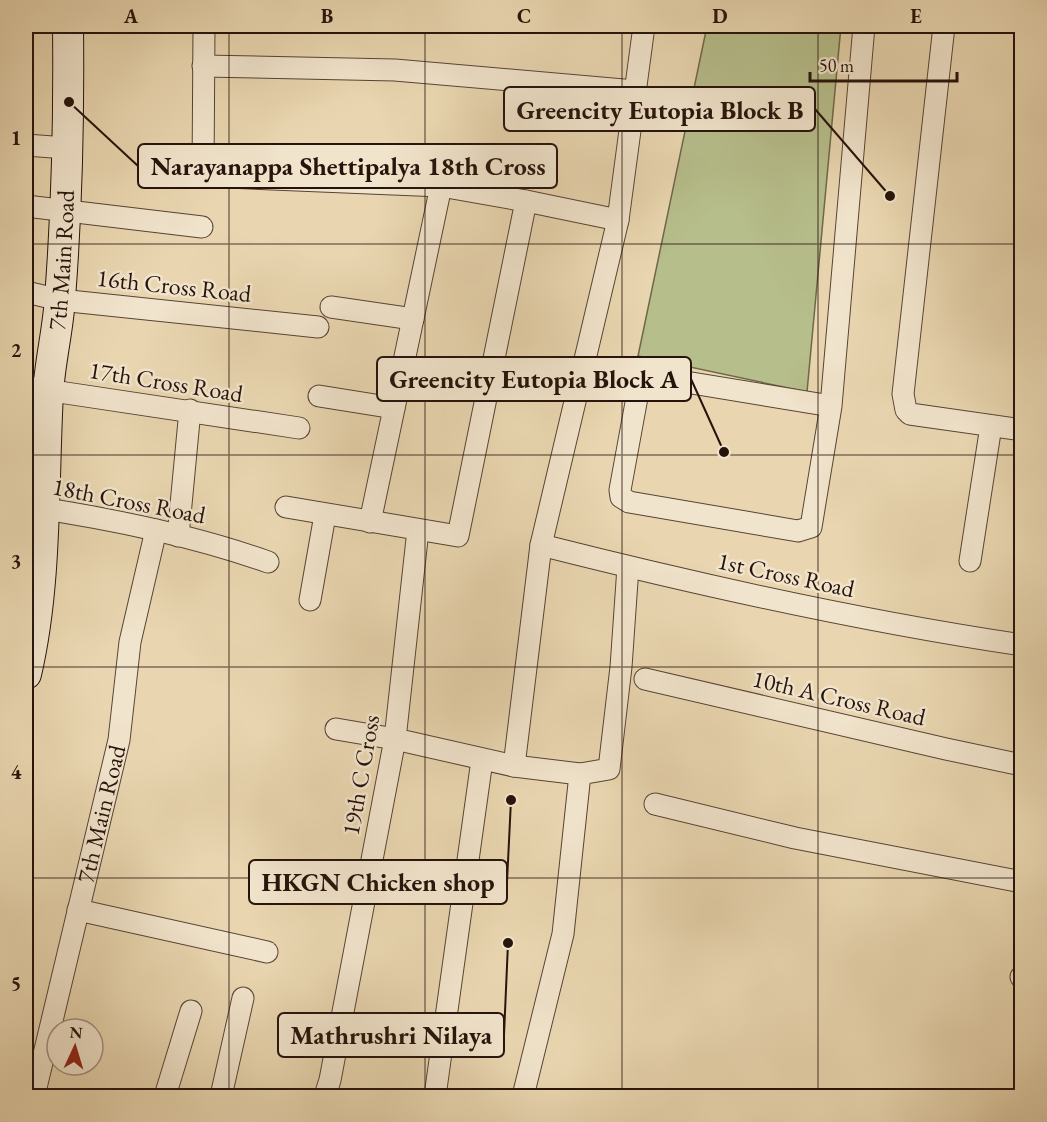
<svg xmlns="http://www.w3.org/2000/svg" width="1047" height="1122" font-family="'EB Garamond',serif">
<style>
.green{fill:#b6be8b;stroke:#6e684b;stroke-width:1.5}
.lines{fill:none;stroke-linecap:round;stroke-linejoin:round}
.street-casing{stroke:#574434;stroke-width:23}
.secondary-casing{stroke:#26130b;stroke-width:32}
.street{stroke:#f1e4cc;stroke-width:21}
.secondary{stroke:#f1e4cc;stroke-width:30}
.grid{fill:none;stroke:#26130b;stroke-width:1.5;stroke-opacity:0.55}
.labels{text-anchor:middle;stroke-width:5;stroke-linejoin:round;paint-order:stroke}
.street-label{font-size:24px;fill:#26130b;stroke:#f1e4cc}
.leader{fill:none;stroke:#26130b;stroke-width:2}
.callout-dot{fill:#26130b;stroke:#f1e4cc;stroke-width:2}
.callout{fill:#f1e4cc;stroke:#26130b;stroke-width:2}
.callout-label{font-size:26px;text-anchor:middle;font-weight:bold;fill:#26130b}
.neatline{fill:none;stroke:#26130b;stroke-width:2}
.grid-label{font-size:20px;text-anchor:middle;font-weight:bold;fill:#26130b}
</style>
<rect width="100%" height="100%" fill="#e9d6b0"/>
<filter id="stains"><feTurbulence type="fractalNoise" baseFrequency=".00333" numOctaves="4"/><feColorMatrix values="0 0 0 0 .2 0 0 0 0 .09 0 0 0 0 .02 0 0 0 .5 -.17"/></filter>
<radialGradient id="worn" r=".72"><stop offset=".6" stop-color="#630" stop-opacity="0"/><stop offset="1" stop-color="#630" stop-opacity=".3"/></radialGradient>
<polygon class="green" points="707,26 841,26 807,392 638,356"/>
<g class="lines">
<defs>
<g id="street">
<polyline points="204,26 203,176 441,186 526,201 618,220"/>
<polyline points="944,26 903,394 906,410 910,414 1022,430"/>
<polyline points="203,66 395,70 635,91"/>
<polyline points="26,145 66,148"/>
<polyline points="26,206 202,227"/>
<polyline points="26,292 60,300 318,327"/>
<polyline points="331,307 413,319"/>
<polyline points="26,387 299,428"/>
<polyline points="319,396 394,408"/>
<polyline points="831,406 649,376 642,376 640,381 620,490 621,497 629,502 798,531 811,527 831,406 864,26"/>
<path d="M 26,506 C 107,518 190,534 268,562"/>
<polyline points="286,507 458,536 526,201"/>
<polyline points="370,522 441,186"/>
<polyline points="178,536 190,410"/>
<path d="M 541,545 C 699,585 860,621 1022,645"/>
<polyline points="970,561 991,426"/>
<polyline points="310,600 325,515"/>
<polyline points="645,679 946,749 1022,765"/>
<polyline points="336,729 395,739 514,766 580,774"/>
<polyline points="514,766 541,545 618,220 644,26"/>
<polyline points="655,804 795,838 1022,882"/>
<polyline points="78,910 267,952"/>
<polyline points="1021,977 1022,977"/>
<path id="s1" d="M 34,1096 L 119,740 L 130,642 L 156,530"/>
<polyline points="165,1096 191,1011"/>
<polyline points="221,1096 243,998"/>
<polyline points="325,1096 330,1080 395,739 418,530"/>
<polyline points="435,1096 482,760"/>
<polyline points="523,1096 563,934 580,774 609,769 621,667 628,567"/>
</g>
<g id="secondary">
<path id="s2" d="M 26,674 C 47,585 43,484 48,393 C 50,361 58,330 60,298 C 67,208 69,116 68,26"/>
</g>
</defs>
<use href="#street" class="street-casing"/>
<use href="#secondary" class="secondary-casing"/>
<use href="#street" class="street"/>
<use href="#secondary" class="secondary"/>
</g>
<path class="grid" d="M 229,26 L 229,1096M 425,26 L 425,1096M 622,26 L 622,1096M 818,26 L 818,1096M 26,244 L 1022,244M 26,455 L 1022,455M 26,667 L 1022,667M 26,878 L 1022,878"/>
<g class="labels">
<g class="street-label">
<text dy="8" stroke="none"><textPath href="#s2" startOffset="416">7th Main Road</textPath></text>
<text transform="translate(174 286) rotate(6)" y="8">16th Cross Road</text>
<text transform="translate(166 382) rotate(9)" y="8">17th Cross Road</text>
<text transform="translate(129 501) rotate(11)" y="8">18th Cross Road</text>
<text transform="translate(786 575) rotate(12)" y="8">1st Cross Road</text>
<text transform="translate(839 698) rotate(13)" y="8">10th A Cross Road</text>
<text transform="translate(361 775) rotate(-80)" y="8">19th C Cross</text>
<text dy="8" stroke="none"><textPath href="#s1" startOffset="290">7th Main Road</textPath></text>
</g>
</g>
<path class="leader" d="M890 196L815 109M69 102L138 166M724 452L691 379M511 800L507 882M508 943L504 1035"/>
<g class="callout-dot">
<circle cx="890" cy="196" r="6"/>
<circle cx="69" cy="102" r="6"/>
<circle cx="724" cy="452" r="6"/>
<circle cx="511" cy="800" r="6"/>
<circle cx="508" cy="943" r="6"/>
</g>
<g class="callout">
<rect x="504" y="87" width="311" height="44" rx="6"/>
<rect x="138" y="144" width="419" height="44" rx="6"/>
<rect x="377" y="357" width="314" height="44" rx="6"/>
<rect x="249" y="860" width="258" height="44" rx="6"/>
<rect x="278" y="1013" width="226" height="44" rx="6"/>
</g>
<g class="callout-label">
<text x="660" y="119">Greencity Eutopia Block B</text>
<text x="348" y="175">Narayanappa Shettipalya 18th Cross</text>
<text x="534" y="388">Greencity Eutopia Block A</text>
<text x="378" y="891">HKGN Chicken shop</text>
<text x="391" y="1044">Mathrushri Nilaya</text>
</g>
<rect width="1047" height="1122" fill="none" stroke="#e9d6b0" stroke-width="66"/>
<g transform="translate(75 1047) rotate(4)"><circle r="28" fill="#f1e4cc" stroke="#a0907f" stroke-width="1.5"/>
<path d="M0-4.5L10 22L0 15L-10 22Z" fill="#8f2418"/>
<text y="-9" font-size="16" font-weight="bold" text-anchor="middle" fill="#26130b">N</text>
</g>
<path d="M810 72v9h147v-9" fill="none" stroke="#26130b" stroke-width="3"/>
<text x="819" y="72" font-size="18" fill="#26130b" stroke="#f1e4cc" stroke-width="4.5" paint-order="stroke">50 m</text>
<rect x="33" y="33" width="981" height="1056" class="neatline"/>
<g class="grid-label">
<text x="131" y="23">A</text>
<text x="327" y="23">B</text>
<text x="524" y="23">C</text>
<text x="720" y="23">D</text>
<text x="916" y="23">E</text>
<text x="16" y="145">1</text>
<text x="16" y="357">2</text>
<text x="16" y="568">3</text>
<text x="16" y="779">4</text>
<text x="16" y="990">5</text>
</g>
<rect width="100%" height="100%" filter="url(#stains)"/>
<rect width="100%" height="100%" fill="url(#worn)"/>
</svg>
